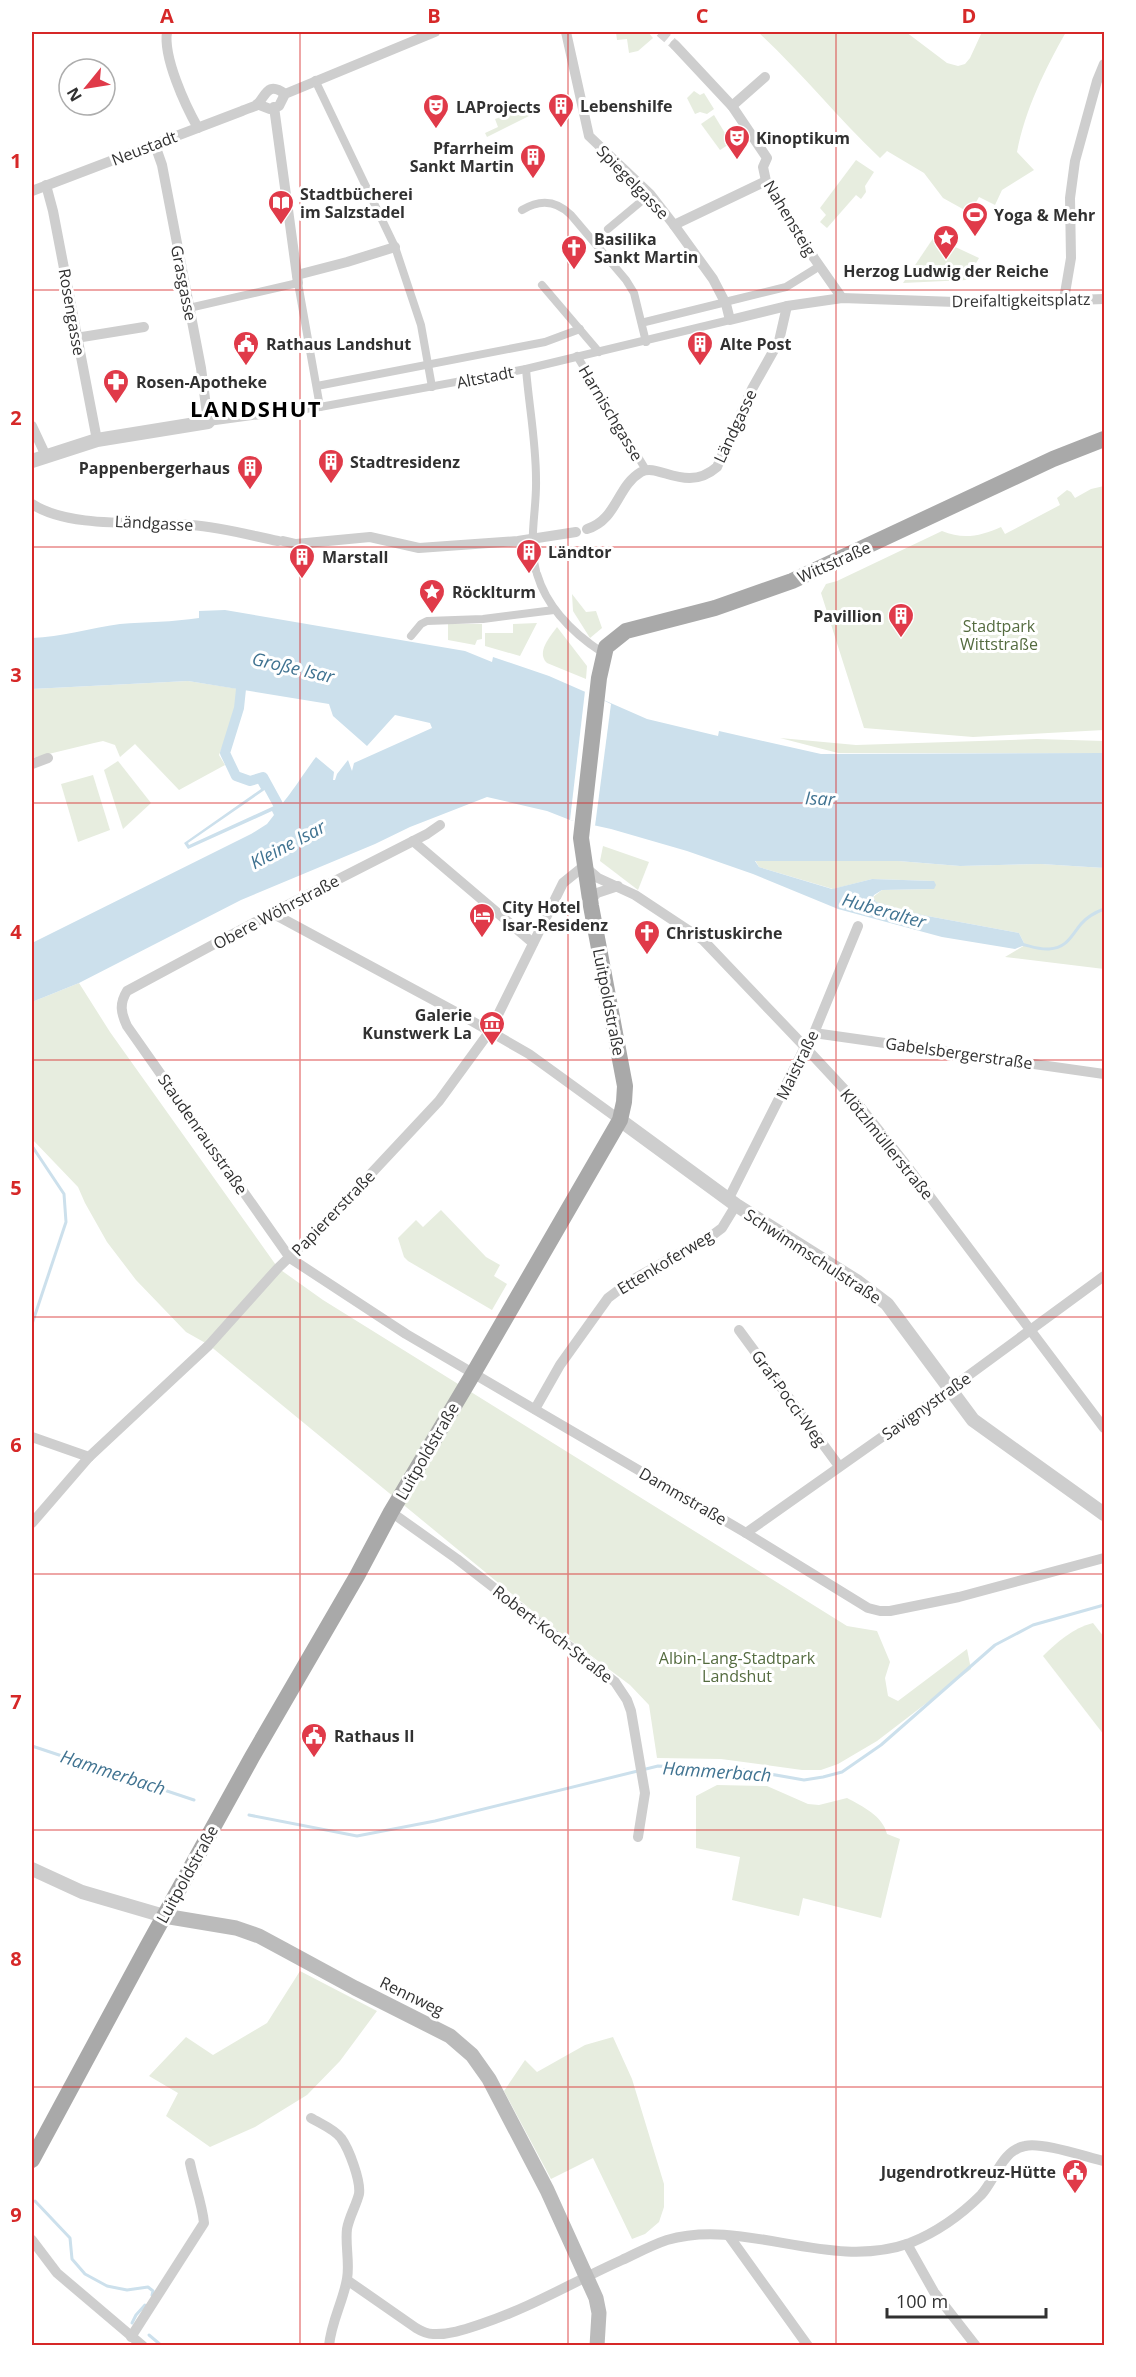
<svg xmlns="http://www.w3.org/2000/svg" width="1136" height="2377" font-family="'Open Sans',sans-serif">
<style>
.green{fill:#e7eddf}
.water{fill:#cce0ec}
.pier{fill:#fff}
.lines{fill:none;stroke-linecap:round;stroke-linejoin:round}
.stream{stroke:#cce0ec;stroke-width:3}
.canal{stroke:#cce0ec;stroke-width:10}
.minor-tunnel{stroke:#d6d6d6;stroke-width:10;stroke-dasharray:10 5;stroke-linecap:butt}
.pedestrian{stroke:#cecece;stroke-width:8}
.minor{stroke:#cecece;stroke-width:10}
.tertiary{stroke:#cecece;stroke-width:14}
.secondary{stroke:#bbb;stroke-width:15}
.primary{stroke:#a9a9a9;stroke-width:16}
.grid{fill:none;stroke:#d62828;stroke-width:1.5;stroke-opacity:0.55}
.labels{text-anchor:middle;stroke-width:6;stroke-linejoin:round;paint-order:stroke}
.poi-label{font-size:16px;font-weight:bold;fill:#313131;stroke:#fff;text-anchor:start}
.street-label{font-size:16px;fill:#313131;stroke:#fff}
.park-label{font-size:16px;fill:#546b3f;stroke:#fff}
.water-label{font-size:18px;font-style:italic;fill:#407391;stroke:#fff}
.district-label{font-size:22px;font-weight:bold;letter-spacing:1.5px;fill:#000;stroke:#fff}
.neatline{fill:none;stroke:#d62828;stroke-width:2}
.grid-label{font-size:20px;text-anchor:middle;font-weight:bold;fill:#d62828}
</style>
<rect width="100%" height="100%" fill="#fff"/>
<g class="green">
<polygon points="616,32 648,32 653,38 638,51 629,53 627,39 617,40"/>
<path d="M 758,32 L 906,32 L 947,63 L 958,66 L 965,64 L 970,58 L 982,32 L 1066,32 C 1045,69 1025,110 1017,152 L 1034,170 L 1002,190 L 995,205 L 979,197 L 970,213 L 943,198 L 924,173 L 887,151 L 880,158 C 837,117 801,72 758,32 Z"/>
<polygon points="694,91 700,95 704,93 714,109 707,114 700,112 695,114 687,98"/>
<polygon points="532,106 533,114 487,137 485,133 498,127 495,119"/>
<polygon points="714,115 731,143 720,150 701,124"/>
<polygon points="856,160 874,172 865,186 866,192 861,199 856,195 827,228 820,222 826,215 820,208"/>
<polygon points="934,237 979,258 966,280 903,283"/>
<path d="M 1104,486 L 1104,730 L 973,737 L 864,728 L 821,593 L 826,584 L 837,581 L 942,531 C 963,540 981,536 1001,527 L 1005,534 L 1060,505 L 1057,498 L 1067,490 L 1071,492 L 1075,498 L 1091,489 Z"/>
<polygon points="572,594 586,612 596,611 602,628 590,638 573,611"/>
<polygon points="537,623 520,656 485,646 485,633 513,633 513,624"/>
<polygon points="448,624 482,624 482,639 477,640 475,645 448,640"/>
<path d="M 557,627 L 587,666 L 586,679 L 547,663 C 536,652 550,637 557,627 Z"/>
<polygon points="188,681 239,689 235,716 219,755 225,765 179,790 135,744 120,757 115,745 103,741 94,743 32,758 32,689"/>
<polygon points="780,738 856,745 1037,739 1104,741 1104,753 838,753"/>
<polygon points="118,761 151,803 123,829 104,770"/>
<polygon points="93,775 110,830 78,842 61,784"/>
<polygon points="603,846 649,862 638,890 600,861"/>
<polygon points="755,860 898,861 960,866 1041,864 1104,868 1104,969 1005,957 1025,945 1019,933 922,915 876,902 873,897 882,890 934,889 934,881 872,879 833,889 759,867"/>
<polygon points="79,983 110,1032 278,1268 323,1300 847,1626 877,1631 890,1662 885,1678 888,1696 898,1701 967,1649 971,1669 877,1741 838,1764 821,1770 802,1770 721,1759 657,1758 649,1705 630,1685 546,1622 209,1345 186,1332 136,1280 107,1242 85,1203 78,1187 32,1139 32,1002"/>
<polygon points="441,1210 486,1257 500,1265 494,1276 507,1284 492,1310 408,1261 404,1257 398,1238 416,1220 423,1227"/>
<path d="M 1093,1623 L 1104,1637 L 1104,1735 L 1043,1656 C 1057,1642 1073,1628 1093,1623 Z"/>
<path d="M 717,1785 L 767,1786 L 808,1804 L 819,1805 L 847,1798 C 862,1806 883,1816 887,1834 L 900,1839 L 881,1918 L 803,1898 L 799,1916 L 732,1900 L 740,1857 L 696,1848 L 696,1796 Z"/>
<polygon points="300,1971 377,2011 340,2061 307,2095 255,2127 210,2147 166,2116 178,2093 149,2076 186,2037 213,2055 267,2023"/>
<polygon points="613,2037 632,2079 664,2184 664,2207 659,2222 645,2234 632,2239 593,2158 551,2179 504,2091 525,2060 537,2072 585,2045"/>
</g>
<path class="water" d="M 225,610 L 465,651 L 492,662 L 493,657 L 549,676 L 647,719 L 718,736 L 719,731 L 821,754 L 1104,753 L 1104,868 L 1041,864 L 960,866 L 898,861 L 755,861 L 759,867 L 832,889 L 872,879 L 934,881 L 936,885 L 934,889 L 882,890 L 874,895 L 873,897 L 876,902 L 922,915 L 1019,933 L 1025,945 L 1015,949 L 942,937 L 838,909 L 753,874 L 687,851 L 611,829 L 570,820 L 547,811 L 487,797 L 410,827 L 375,844 L 241,900 L 79,983 L 32,1002 L 32,943 L 251,834 L 267,824 L 274,815 L 272,811 L 188,849 L 184,843 L 261,789 L 256,780 L 259,777 L 266,789 L 188,843 L 189,845 L 274,806 L 276,809 C 283,807 307,768 316,757 L 334,772 L 333,780 L 335,780 L 337,774 L 348,760 L 352,771 L 354,763 L 432,728 L 430,723 L 395,715 L 367,746 L 333,716 L 329,704 L 188,681 L 32,689 L 32,638 C 61,637 90,628 120,624 C 146,622 173,622 199,618 L 199,611 Z"/>
<polygon class="pier" points="585,691 611,704 595,826 570,820"/>
<g class="lines">
<g class="stream">
<path d="M 1021,944 C 1030,946 1040,950 1049,949 C 1067,948 1071,936 1081,924 C 1087,917 1096,912 1104,909"/>
<polyline points="32,1146 64,1194 66,1222 32,1324"/>
<polyline points="32,1746 194,1800"/>
<polyline points="249,1815 357,1836 435,1821 658,1766 747,1770 804,1780 823,1777 842,1772 881,1745 995,1645 1033,1625 1104,1605"/>
<polyline points="35,2201 70,2238 72,2259 85,2274 107,2286 127,2290 148,2287 153,2291 152,2295"/>
<polyline points="132,2323 136,2315 145,2305"/>
<polyline points="149,2335 162,2346"/>
</g>
<polyline class="canal" points="241,689 239,708 225,753 236,776 250,781 263,777 280,808"/>
<polyline class="minor-tunnel" points="660,32 675,45"/>
<g class="pedestrian">
<polyline points="315,80 395,247 421,325 432,387"/>
<path d="M 522,210 C 540,199 556,200 571,215 L 626,280 L 634,293 L 646,342"/>
<polyline points="608,229 650,194"/>
<polyline points="542,285 599,352"/>
<polyline points="729,301 786,287 815,269"/>
<polyline points="189,308 298,283 320,407"/>
<polyline points="645,322 722,303"/>
<polyline points="577,356 646,470"/>
<path d="M 526,369 C 529,406 536,442 536,479 C 537,510 528,540 536,571"/>
<polyline points="317,386 545,342 580,329"/>
<polyline points="208,422 320,407 526,369 730,320"/>
<path d="M 537,574 C 547,608 574,634 603,653"/>
<polyline points="411,636 421,624 427,621 483,619 554,610"/>
</g>
<g class="minor">
<path d="M 167,32 C 163,57 185,105 198,128"/>
<polyline points="566,32 589,136 650,194 674,225 713,279 726,304 730,320 787,306 842,298 984,303 1104,299"/>
<polyline points="675,45 732,106 767,158 763,167 766,181 814,258 842,298"/>
<polyline points="257,104 270,109 279,106 285,94 435,32"/>
<polyline points="732,106 765,77"/>
<polyline points="274,107 298,283"/>
<polyline points="155,145 162,165 201,368 208,422"/>
<polyline points="46,185 53,211 97,440"/>
<path d="M 32,191 L 242,111 C 246,109 254,107 257,105 C 266,95 268,81 285,94"/>
<polyline points="674,225 766,181"/>
<polyline points="297,275 347,262 395,247"/>
<polyline points="1064,299 1071,258 1070,198 1075,161 1097,81 1104,64"/>
<polyline points="76,338 144,327"/>
<polyline points="32,426 46,456"/>
<path d="M 32,504 C 70,529 144,521 191,525 C 220,527 249,535 278,541"/>
<path d="M 587,529 C 617,520 617,486 641,472 C 658,462 686,494 717,467 L 752,389 L 779,341 L 787,306"/>
<polyline points="283,541 296,544 370,537 419,548 518,541 576,532"/>
<polyline points="32,764 48,758"/>
<path d="M 440,825 L 427,834 L 272,913 L 127,991 C 119,1004 121,1013 127,1026 L 290,1258 L 406,1334 L 746,1533 L 868,1608 L 880,1611 L 890,1611 L 959,1597 L 1104,1558"/>
<polyline points="413,841 533,943"/>
<polyline points="590,901 597,893 618,886"/>
<polyline points="272,913 463,1016 529,1054 620,1120"/>
<polyline points="814,1033 1104,1074"/>
<polyline points="728,1200 805,1047 814,1033 858,926"/>
<polyline points="739,1330 839,1466"/>
<polyline points="535,1409 560,1365 608,1298 632,1280 714,1234 722,1228 736,1205"/>
<polyline points="32,1437 89,1457"/>
<polyline points="391,1512 457,1559 615,1682 627,1700 631,1711 645,1793 638,1837"/>
<polyline points="32,1523 89,1457 209,1345 278,1268 323,1225 439,1101 490,1031 563,883 584,866 598,878 635,895 703,940 805,1047 858,1104 904,1162 1104,1428"/>
<polyline points="746,1533 950,1389 1104,1276"/>
<path d="M 311,2118 C 321,2124 334,2129 341,2138 C 349,2149 361,2181 359,2194 C 356,2206 349,2217 347,2229 C 345,2245 350,2263 347,2279 C 343,2302 331,2322 329,2346"/>
<polyline points="729,2236 808,2346"/>
<polyline points="32,2240 57,2273 143,2346"/>
<polyline points="907,2244 934,2292 976,2346"/>
<path d="M 347,2280 L 416,2328 C 421,2331 426,2334 433,2334 C 449,2335 466,2329 481,2324 C 530,2308 575,2281 622,2260 C 637,2253 652,2245 667,2240 C 745,2217 829,2272 910,2243 C 937,2232 960,2216 981,2195 C 995,2180 1002,2150 1025,2146 C 1043,2142 1086,2157 1104,2161"/>
<path d="M 131,2337 L 204,2223 C 202,2203 194,2183 190,2163"/>
</g>
<g class="tertiary">
<polyline points="32,461 97,440 208,422"/>
<polyline points="620,1120 736,1205 858,1282 887,1304 973,1420 1104,1514"/>
<polyline points="32,1869 82,1892 164,1916"/>
</g>
<polyline class="secondary" points="164,1916 236,1928 259,1936 285,1950 355,1988 450,2036 472,2055 489,2079 547,2190 596,2298 599,2313 597,2346"/>
<polyline class="primary" points="32,2160 147,1947 252,1757 357,1576 391,1512 473,1374 620,1120 624,1102 625,1086 591,906 581,838 599,678 606,647 626,631 715,608 792,581 1053,459 1104,439"/>
</g>
<path class="grid" d="M 300,32 L 300,2346M 568,32 L 568,2346M 836,32 L 836,2346M 32,290 L 1104,290M 32,547 L 1104,547M 32,803 L 1104,803M 32,1060 L 1104,1060M 32,1317 L 1104,1317M 32,1574 L 1104,1574M 32,1830 L 1104,1830M 32,2087 L 1104,2087"/>
<defs>
<symbol id="building-pin" viewBox="-11 -11 22 30"><path d="M0 17L-7.5 6A9.5 9.5 0 1 1 7.5 6Z" fill="#e03a49" stroke="#fff"/><path d="M-4-6H4V6H1V3H-1V6H-4ZM-2.5-4.3h1.7v1.8h-1.7ZM.8-4.3h1.7v1.8H.8ZM-2.5-1h1.7V.8h-1.7ZM.8-1h1.7V.8H.8Z" fill="#fff"/></symbol>
<symbol id="theatre-pin" viewBox="-11 -11 22 30"><path d="M0 17L-7.5 6A9.5 9.5 0 1 1 7.5 6Z" fill="#e03a49" stroke="#fff"/><path d="M-5-5.5Q0-4 5-5.5V0Q5 5 0 6Q-5 5-5 0ZM-3.3-2.5H-1v1.5H-3.3ZM1-2.5H3.3v1.5H1ZM-2.8 1Q0 5.5 2.8 1Z" fill="#fff"/></symbol>
<symbol id="library-pin" viewBox="-11 -11 22 30"><path d="M0 17L-7.5 6A9.5 9.5 0 1 1 7.5 6Z" fill="#e03a49" stroke="#fff"/><path d="M-6-4Q-3-5.5-.7-3.5V5Q-3 3-6 4ZM6-4Q3-5.5 .7-3.5V5Q3 3 6 4Z" fill="#fff"/></symbol>
<symbol id="stadium-pin" viewBox="-11 -11 22 30"><path d="M0 17L-7.5 6A9.5 9.5 0 1 1 7.5 6Z" fill="#e03a49" stroke="#fff"/><path d="M0-5a6.5 5 0 1 0 0 10a6.5 5 0 1 0 0-10ZM-3.5-1.8h7v3.6h-7Z" fill="#fff"/></symbol>
<symbol id="sight-pin" viewBox="-11 -11 22 30"><path d="M0 17L-7.5 6A9.5 9.5 0 1 1 7.5 6Z" fill="#e03a49" stroke="#fff"/><path d="M0-6L1.8-2.2L6-1.7L2.9 1.2L3.7 5.4L0 3.3L-3.7 5.4L-2.9 1.2L-6-1.7L-1.8-2.2Z" fill="#fff"/></symbol>
<symbol id="church-pin" viewBox="-11 -11 22 30"><path d="M0 17L-7.5 6A9.5 9.5 0 1 1 7.5 6Z" fill="#e03a49" stroke="#fff"/><path d="M-1.2-6h2.4v3.5h3.3v2.4h-3.3V6h-2.4V-.1h-3.3v-2.4h3.3Z" fill="#fff"/></symbol>
<symbol id="civic-pin" viewBox="-11 -11 22 30"><path d="M0 17L-7.5 6A9.5 9.5 0 1 1 7.5 6Z" fill="#e03a49" stroke="#fff"/><path d="M-.6-6.5H3V-4.5H.6V-3L4-1V1h2V6H-6V1h2V-1L-.6-3ZM-1.2 2.5V6h2.4V2.5Z" fill="#fff"/></symbol>
<symbol id="pharmacy-pin" viewBox="-11 -11 22 30"><path d="M0 17L-7.5 6A9.5 9.5 0 1 1 7.5 6Z" fill="#e03a49" stroke="#fff"/><path d="M-2-6h4v4h4v4h-4v4h-4v-4h-4v-4h4Z" fill="#fff"/></symbol>
<symbol id="hotel-pin" viewBox="-11 -11 22 30"><path d="M0 17L-7.5 6A9.5 9.5 0 1 1 7.5 6Z" fill="#e03a49" stroke="#fff"/><path d="M-6-4.5h1.5V1H6V5H4.5V3h-9V5H-6ZM-4 0a1.8 1.8 0 1 1 3.6 0ZM.5 0V-2.5h3Q6-2.5 6 0Z" fill="#fff"/></symbol>
<symbol id="museum-pin" viewBox="-11 -11 22 30"><path d="M0 17L-7.5 6A9.5 9.5 0 1 1 7.5 6Z" fill="#e03a49" stroke="#fff"/><path d="M0-6L6-3V-2H-6V-3ZM-5-1h2V3h-2ZM-1-1h2V3h-2ZM3-1h2V3H3ZM-6 4H6V6H-6Z" fill="#fff"/></symbol>
</defs>
<g fill-rule="evenodd">
<use href="#building-pin" x="546" y="91" width="30" height="40"/>
<use href="#theatre-pin" x="421" y="92" width="30" height="40"/>
<use href="#theatre-pin" x="722" y="123" width="30" height="40"/>
<use href="#building-pin" x="518" y="142" width="30" height="40"/>
<use href="#library-pin" x="266" y="188" width="30" height="40"/>
<use href="#stadium-pin" x="960" y="200" width="30" height="40"/>
<use href="#sight-pin" x="931" y="223" width="30" height="40"/>
<use href="#church-pin" x="559" y="233" width="30" height="40"/>
<use href="#civic-pin" x="231" y="329" width="30" height="40"/>
<use href="#building-pin" x="685" y="329" width="30" height="40"/>
<use href="#pharmacy-pin" x="101" y="367" width="30" height="40"/>
<use href="#building-pin" x="316" y="447" width="30" height="40"/>
<use href="#building-pin" x="235" y="453" width="30" height="40"/>
<use href="#building-pin" x="514" y="537" width="30" height="40"/>
<use href="#building-pin" x="287" y="542" width="30" height="40"/>
<use href="#sight-pin" x="417" y="577" width="30" height="40"/>
<use href="#building-pin" x="886" y="601" width="30" height="40"/>
<use href="#hotel-pin" x="467" y="901" width="30" height="40"/>
<use href="#church-pin" x="632" y="918" width="30" height="40"/>
<use href="#museum-pin" x="477" y="1009" width="30" height="40"/>
<use href="#civic-pin" x="299" y="1721" width="30" height="40"/>
<use href="#civic-pin" x="1060" y="2157" width="30" height="40"/>
</g>
<g class="labels">
<g class="poi-label">
<text x="580" y="112">Lebenshilfe</text>
<text x="456" y="113">LAProjects</text>
<text x="756" y="144">Kinoptikum</text>
<text x="514" y="154" text-anchor="end">Pfarrheim<tspan x="514" dy="18">Sankt Martin</tspan></text>
<text x="300" y="200">Stadtbücherei<tspan x="300" dy="18">im Salzstadel</tspan></text>
<text x="994" y="221">Yoga &amp; Mehr</text>
<text x="594" y="245">Basilika<tspan x="594" dy="18">Sankt Martin</tspan></text>
<text x="946" y="277" text-anchor="middle">Herzog Ludwig der Reiche</text>
<text x="266" y="350">Rathaus Landshut</text>
<text x="720" y="350">Alte Post</text>
<text x="136" y="388">Rosen-Apotheke</text>
<text x="350" y="468">Stadtresidenz</text>
<text x="230" y="474" text-anchor="end">Pappenbergerhaus</text>
<text x="548" y="558">Ländtor</text>
<text x="322" y="563">Marstall</text>
<text x="452" y="598">Röcklturm</text>
<text x="882" y="622" text-anchor="end">Pavillion</text>
<text x="502" y="913">City Hotel<tspan x="502" dy="18">Isar-Residenz</tspan></text>
<text x="666" y="939">Christuskirche</text>
<text x="472" y="1021" text-anchor="end">Galerie<tspan x="472" dy="18">Kunstwerk La</tspan></text>
<text x="334" y="1742">Rathaus II</text>
<text x="1056" y="2178" text-anchor="end">Jugendrotkreuz-Hütte</text>
</g>
<g class="street-label">
<text transform="translate(144 148) rotate(-21)" y="6">Neustadt</text>
<text transform="translate(633 182) rotate(46)" y="6">Spiegelgasse</text>
<text transform="translate(790 218) rotate(59)" y="6">Nahensteig</text>
<text transform="translate(184 283) rotate(79)" y="6">Grasgasse</text>
<text transform="translate(1021 300) rotate(-1)" y="6">Dreifaltigkeitsplatz</text>
<text transform="translate(72 312) rotate(80)" y="6">Rosengasse</text>
<text transform="translate(485 377) rotate(-11)" y="6">Altstadt</text>
<text transform="translate(611 413) rotate(59)" y="6">Harnischgasse</text>
<text transform="translate(735 426) rotate(-65)" y="6">Ländgasse</text>
<text transform="translate(154 523) rotate(3)" y="6">Ländgasse</text>
<text transform="translate(834 562) rotate(-24)" y="6">Wittstraße</text>
<text transform="translate(276 912) rotate(-28)" y="6">Obere Wöhrstraße</text>
<text transform="translate(609 1002) rotate(79)" y="6">Luitpoldstraße</text>
<text transform="translate(959 1053) rotate(8)" y="6">Gabelsbergerstraße</text>
<text transform="translate(797 1065) rotate(-64)" y="6">Maistraße</text>
<text transform="translate(203 1134) rotate(55)" y="6">Staudenrausstraße</text>
<text transform="translate(887 1144) rotate(51)" y="6">Klötzlmüllerstraße</text>
<text transform="translate(333 1213) rotate(-46)" y="6">Papiererstraße</text>
<text transform="translate(813 1256) rotate(33)" y="6">Schwimmschulstraße</text>
<text transform="translate(665 1262) rotate(-31)" y="6">Ettenkoferweg</text>
<text transform="translate(789 1398) rotate(54)" y="6">Graf-Pocci-Weg</text>
<text transform="translate(926 1406) rotate(-35)" y="6">Savignystraße</text>
<text transform="translate(427 1451) rotate(-60)" y="6">Luitpoldstraße</text>
<text transform="translate(683 1496) rotate(30)" y="6">Dammstraße</text>
<text transform="translate(553 1634) rotate(38)" y="6">Robert-Koch-Straße</text>
<text transform="translate(187 1874) rotate(-61)" y="6">Luitpoldstraße</text>
<text transform="translate(412 1996) rotate(26)" y="6">Rennweg</text>
</g>
<g class="park-label">
<text x="999" y="632">Stadtpark<tspan x="999" dy="18">Wittstraße</tspan></text>
<text x="737" y="1664">Albin-Lang-Stadtpark<tspan x="737" dy="18">Landshut</tspan></text>
</g>
<g class="water-label">
<text transform="translate(293 668) rotate(13)" y="6">Große Isar</text>
<text transform="translate(820 799) rotate(3)" y="6">Isar</text>
<text transform="translate(288 845) rotate(-28)" y="6">Kleine Isar</text>
<text transform="translate(884 911) rotate(16)" y="6">Huberalter</text>
<text transform="translate(717 1772) rotate(4)" y="6">Hammerbach</text>
<text transform="translate(113 1773) rotate(18)" y="6">Hammerbach</text>
</g>
<g class="district-label">
<text x="256" y="417">LANDSHUT</text>
</g>
</g>
<rect width="1136" height="2377" fill="none" stroke="#ffffff" stroke-width="66"/>
<g transform="translate(87 87) rotate(240)"><circle r="28" fill="#ffffff" stroke="#adadad" stroke-width="1.5"/>
<path d="M0-4.5L10 22L0 15L-10 22Z" fill="#e03a49"/>
<text y="-9" font-size="16" font-weight="bold" text-anchor="middle" fill="#313131">N</text>
</g>
<path d="M887 2308v9h159v-9" fill="none" stroke="#313131" stroke-width="3"/>
<text x="896" y="2308" font-size="18" fill="#313131" stroke="#ffffff" stroke-width="4.5" paint-order="stroke">100 m</text>
<rect x="33" y="33" width="1070" height="2311" class="neatline"/>
<g class="grid-label">
<text x="167" y="23">A</text>
<text x="434" y="23">B</text>
<text x="702" y="23">C</text>
<text x="969" y="23">D</text>
<text x="16" y="168">1</text>
<text x="16" y="425">2</text>
<text x="16" y="682">3</text>
<text x="16" y="939">4</text>
<text x="16" y="1195">5</text>
<text x="16" y="1452">6</text>
<text x="16" y="1709">7</text>
<text x="16" y="1966">8</text>
<text x="16" y="2222">9</text>
</g>
</svg>
